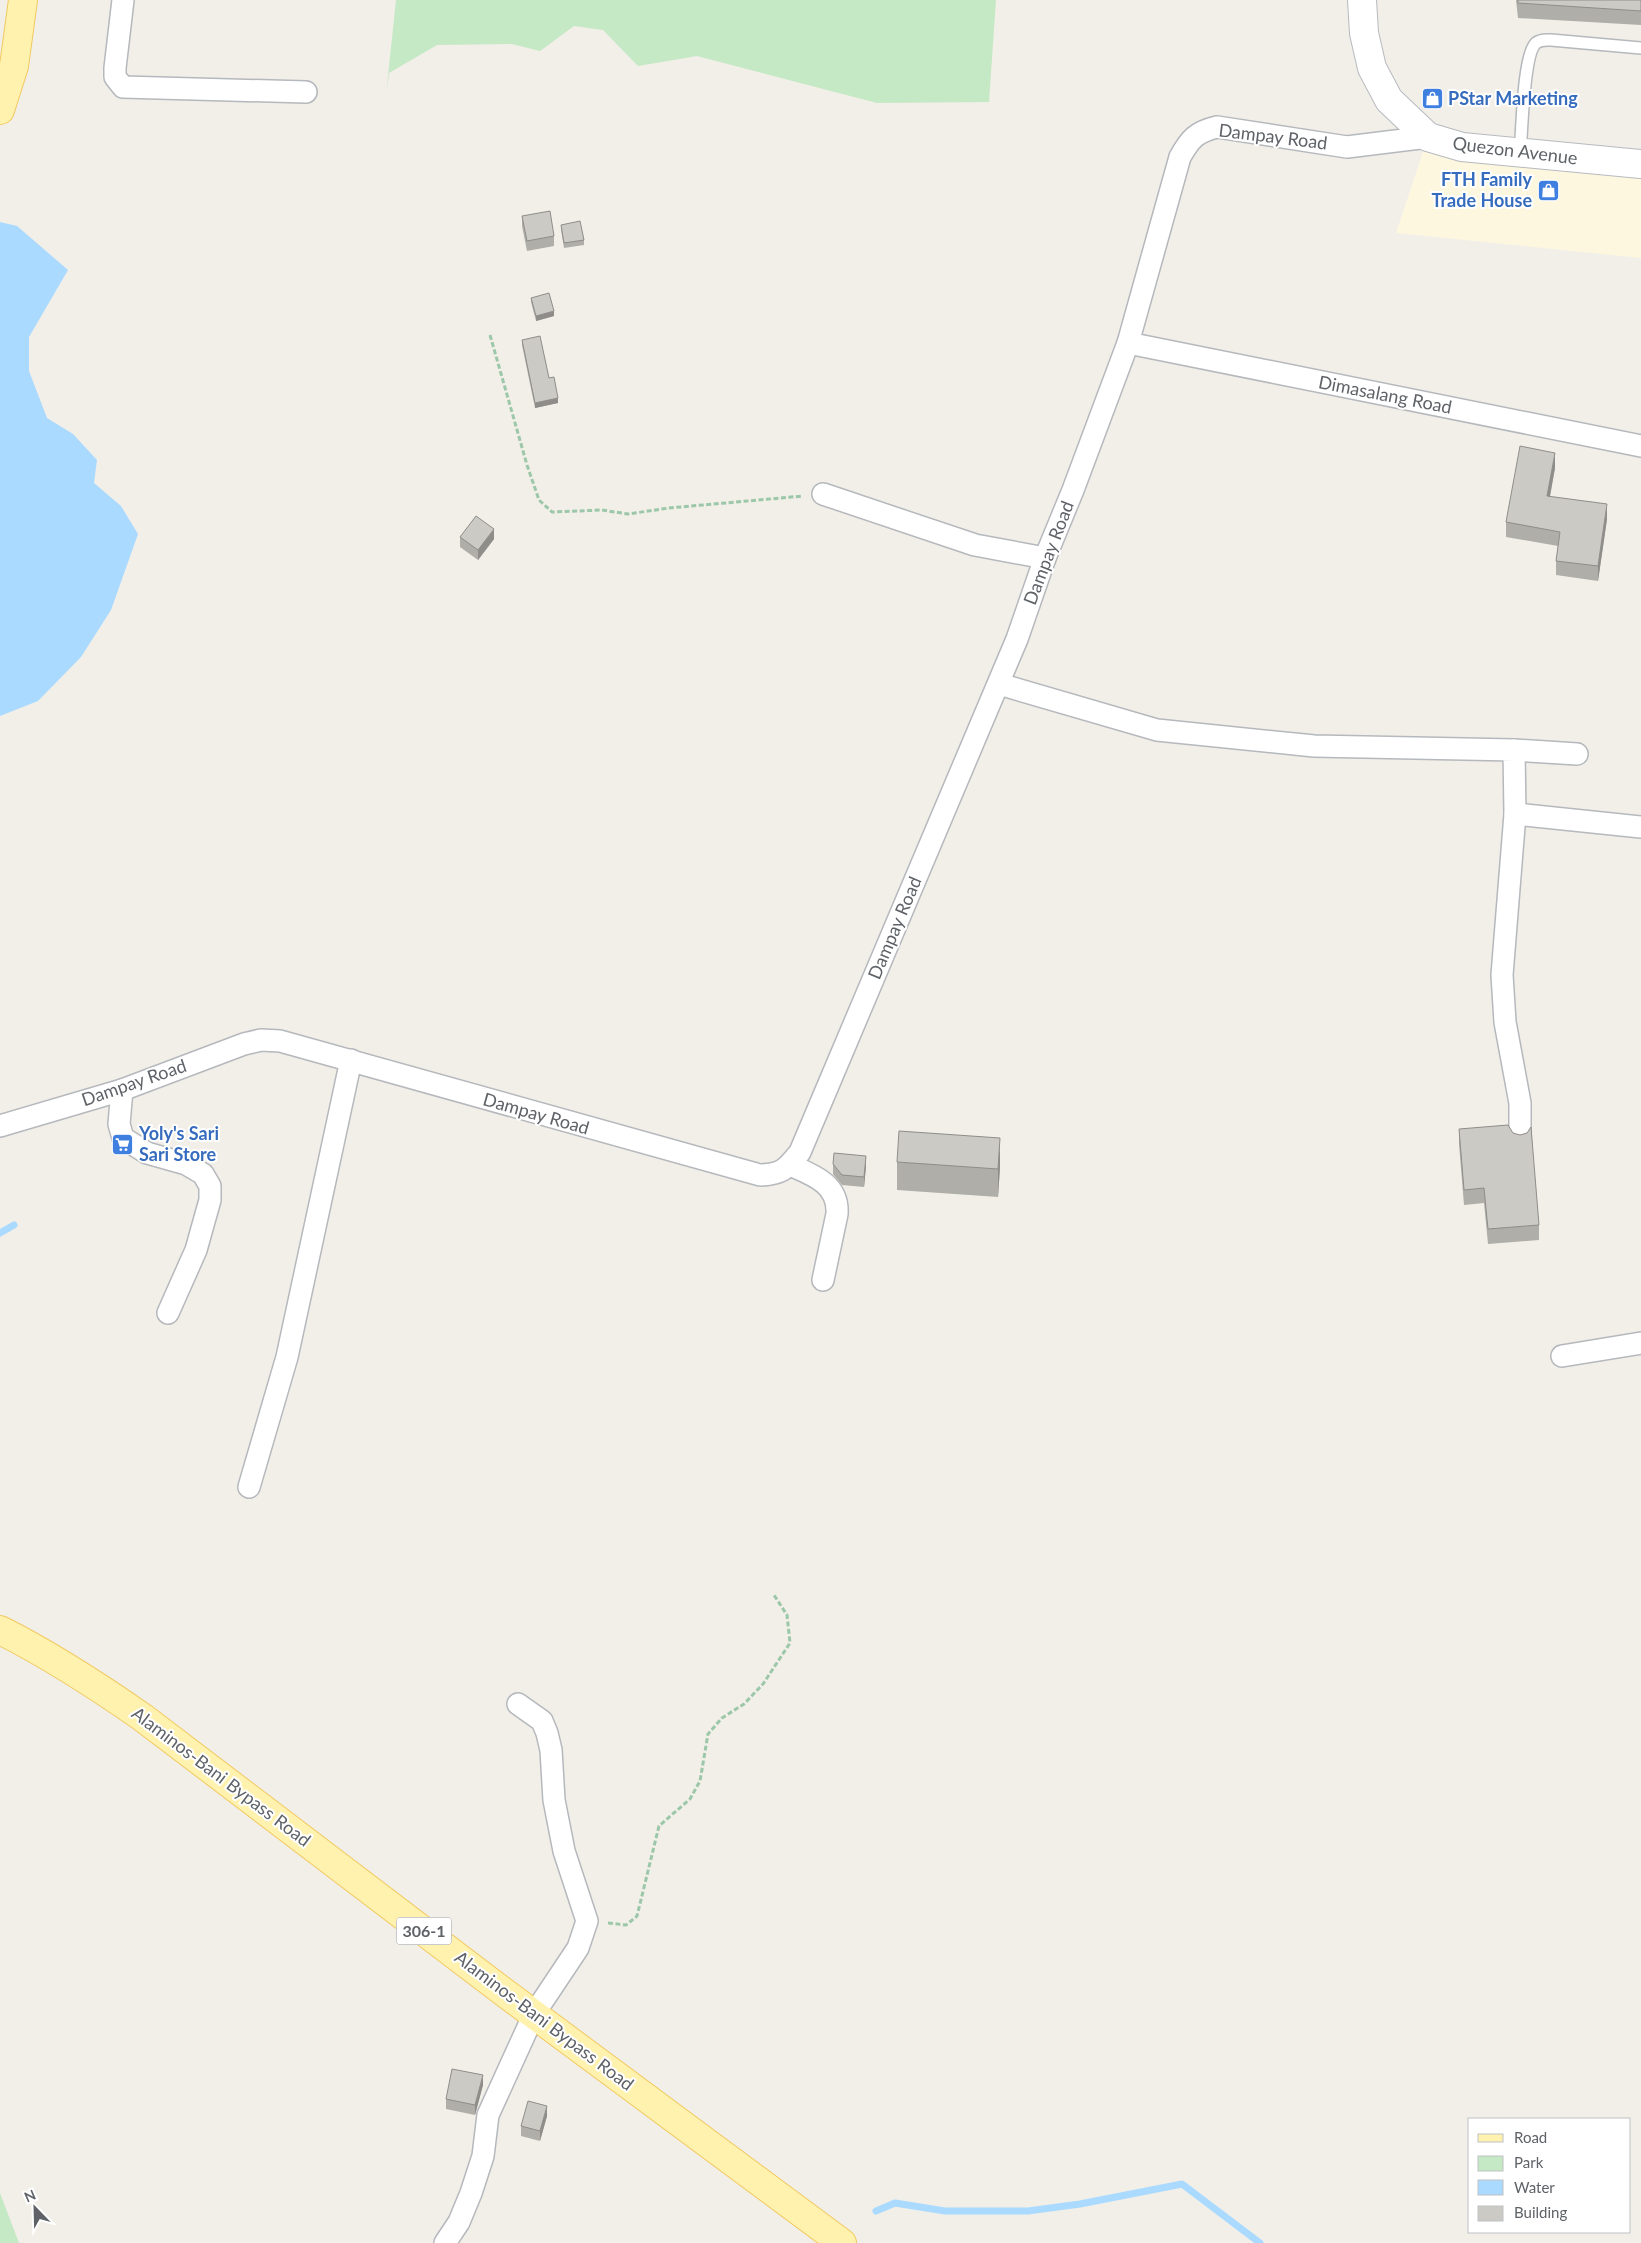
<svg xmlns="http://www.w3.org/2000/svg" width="1641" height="2243" font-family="Lato,sans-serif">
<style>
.commercial{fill:#fef7e0}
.green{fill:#c5e8c5}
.water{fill:#aadaff}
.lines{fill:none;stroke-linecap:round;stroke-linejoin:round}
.stream{stroke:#aadaff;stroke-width:7}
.service-casing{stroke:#b5b8bc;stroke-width:14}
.minor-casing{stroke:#b5b8bc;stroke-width:24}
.secondary-casing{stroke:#b6babf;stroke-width:30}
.primary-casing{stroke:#f2c960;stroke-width:30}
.path{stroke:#9cc7a9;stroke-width:3;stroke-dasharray:5 2.5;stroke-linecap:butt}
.service{stroke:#fff;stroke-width:11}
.minor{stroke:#fff;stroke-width:21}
.secondary{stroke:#fff;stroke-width:28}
.primary{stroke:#fff2af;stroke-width:28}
.wall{fill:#afaea9}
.shaded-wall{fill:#8f8d8a}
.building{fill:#cccac5;stroke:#8f8d8a}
.labels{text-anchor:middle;stroke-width:4;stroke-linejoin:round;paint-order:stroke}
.shield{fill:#fff;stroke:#8f9295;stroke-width:1}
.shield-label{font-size:16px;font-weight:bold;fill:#5f6368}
.shop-label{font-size:18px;font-weight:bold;fill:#366cbe;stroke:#fff;text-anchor:start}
.street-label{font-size:18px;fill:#5f6368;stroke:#fff}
</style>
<rect width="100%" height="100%" fill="#f1efe8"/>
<polygon class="commercial" points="1428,137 1641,164 1641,258 1396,233"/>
<g class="green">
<polygon points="396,0 996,0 989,102 877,103 697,56 638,66 603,30 574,26 540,51 512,44 437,45 389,73 386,95"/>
<polygon points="0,2193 19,2243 0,2243"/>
</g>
<polygon class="water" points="0,222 17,226 68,270 29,337 29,371 47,418 73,434 97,460 94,483 121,506 138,534 111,610 81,657 38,701 0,716"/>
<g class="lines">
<g class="stream">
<polyline points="0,1233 14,1225"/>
<polyline points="876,2211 895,2203 945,2211 1028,2211 1080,2204 1182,2184 1260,2243"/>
</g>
<defs>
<path id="service" d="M 1520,154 C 1522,133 1523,54 1536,43 C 1541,39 1546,40 1551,40 L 1641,48"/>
<g id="minor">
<polyline points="123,0 115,68 115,77 123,87 306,92"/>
<polyline points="1128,343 1641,446"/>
<polyline points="823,494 975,545 1045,558"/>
<polyline points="999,684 1157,730 1314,746 1514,750 1515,814 1502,975 1505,1022 1520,1103 1520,1137"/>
<polyline points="1514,750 1577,754"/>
<polyline points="1515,814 1641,827"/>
<polyline points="122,1090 119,1124 123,1138 147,1153 186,1164 203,1174 210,1186 210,1200 196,1250 168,1313"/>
<path d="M 0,1126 L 122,1090 L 244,1044 L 261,1040 L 280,1041 L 760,1175 C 783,1174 786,1169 800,1152 L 1017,639 L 1045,558 L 1073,490 L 1128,343 L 1180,157 C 1190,139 1196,132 1217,127 L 1347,147 L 1428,137"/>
<path d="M 790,1165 C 813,1175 839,1184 837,1214 L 823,1280"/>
<polyline points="1562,1356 1641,1343"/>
<polyline points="249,1487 287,1357 351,1060"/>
<polyline points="445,2243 459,2222 471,2193 483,2156 488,2115 534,2014 578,1948 587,1921 564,1851 554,1800 551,1750 547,1733 542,1721 518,1704"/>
</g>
<polyline id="secondary" points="1362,0 1364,33 1372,68 1389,100 1428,137 1462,147 1641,164"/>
<g id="primary">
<polyline points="0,110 14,66 23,0"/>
<path d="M 0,1630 C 50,1655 96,1685 142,1717 L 509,1996 L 842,2243"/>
</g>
</defs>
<use href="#service" class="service-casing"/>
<use href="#minor" class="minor-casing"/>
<use href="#secondary" class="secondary-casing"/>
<use href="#primary" class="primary-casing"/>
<g class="path">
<polyline points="490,335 527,465 539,500 552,512 602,510 628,514 669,508 803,496"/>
<polyline points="608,1923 626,1925 637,1916 659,1826 690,1799 700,1781 708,1734 722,1718 744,1704 763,1684 790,1643 787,1615 774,1595"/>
</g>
<use href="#service" class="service"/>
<use href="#minor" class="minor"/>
<use href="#secondary" class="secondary"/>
<use href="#primary" class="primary"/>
</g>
<g class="wall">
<polygon points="1516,0 1641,0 1641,25 1518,18"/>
<polygon points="522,216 554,236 554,246 527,251 522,226"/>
<polygon points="561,225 584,240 584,245 564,248 561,229"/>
<polygon points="531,298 554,316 536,321 531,302"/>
<polygon points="522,340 549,378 558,403 535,408 522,345"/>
<polygon points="1555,468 1550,497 1607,519 1598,581 1556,575 1556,561 1558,546 1506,537 1506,522"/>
<polygon points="460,537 494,539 478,560 460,547"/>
<polygon points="1459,1129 1539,1225 1539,1240 1488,1244 1484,1203 1464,1205 1459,1144"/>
<polygon points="897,1162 1000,1166 998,1197 897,1190"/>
<polygon points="833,1164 866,1166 864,1187 842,1185 833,1174"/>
<polygon points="483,2085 475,2115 446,2109 446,2099"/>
<polygon points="547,2116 540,2141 521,2136 521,2126"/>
</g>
<g class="shaded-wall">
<polygon points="554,311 554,316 536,321 536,316"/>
<polygon points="558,398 558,403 535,408 535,403"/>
<polygon points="1555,453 1555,468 1547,511 1547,496"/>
<polygon points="1607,504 1607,519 1598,581 1598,566"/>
<polygon points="494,529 494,539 478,560 478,550"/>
<polygon points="1000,1138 1000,1166 998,1197 998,1169"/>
<polygon points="866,1156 866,1166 864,1187 864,1177"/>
<polygon points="483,2075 483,2085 475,2115 475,2105"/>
<polygon points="547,2106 547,2116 540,2141 540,2131"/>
</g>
<g class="building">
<polygon points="1518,0 1641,0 1641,11 1518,3"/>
<polygon points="550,211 554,236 527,241 522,216"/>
<polygon points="580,221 584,240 564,243 561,225"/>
<polygon points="549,293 554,311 536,316 531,298"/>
<polygon points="540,336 549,378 554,377 558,398 535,403 522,340"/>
<polygon points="1520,446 1555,453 1547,496 1607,504 1598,566 1556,561 1560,532 1506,522"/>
<polygon points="476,516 494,529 478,550 460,537"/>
<polygon points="1508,1125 1513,1133 1520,1135 1527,1133 1531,1127 1539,1225 1488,1229 1484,1188 1464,1190 1459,1129"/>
<polygon points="899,1131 1000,1138 998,1169 897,1162"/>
<polygon points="834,1153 866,1156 864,1177 842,1175 833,1164"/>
<polygon points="452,2069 483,2075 475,2105 446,2099"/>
<polygon points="528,2101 547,2106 540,2131 521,2126"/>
</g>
<defs>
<symbol id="shop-square" viewBox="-11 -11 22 22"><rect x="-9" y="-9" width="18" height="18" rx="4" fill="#3f7fe0" stroke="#fff"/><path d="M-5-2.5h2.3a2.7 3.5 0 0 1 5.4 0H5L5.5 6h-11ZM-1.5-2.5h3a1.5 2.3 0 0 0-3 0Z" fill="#fff"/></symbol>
<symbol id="supermarket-square" viewBox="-11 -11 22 22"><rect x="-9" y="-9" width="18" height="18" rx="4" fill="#3f7fe0" stroke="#fff"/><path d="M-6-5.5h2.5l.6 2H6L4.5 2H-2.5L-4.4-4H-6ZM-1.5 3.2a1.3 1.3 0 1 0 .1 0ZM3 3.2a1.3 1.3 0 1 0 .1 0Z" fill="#fff"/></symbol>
</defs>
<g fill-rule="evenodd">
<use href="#shop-square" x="1420" y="86" width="25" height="25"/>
<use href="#shop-square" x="1536" y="178" width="25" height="25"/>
<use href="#supermarket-square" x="110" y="1132" width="25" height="25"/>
</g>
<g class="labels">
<rect class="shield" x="396.5" y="1917.5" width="55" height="27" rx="4"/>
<g class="shield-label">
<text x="424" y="1937">306-1</text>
</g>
<g class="shop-label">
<text x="1448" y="105">PStar Marketing</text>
<text x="1532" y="186" text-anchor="end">FTH Family<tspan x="1532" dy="21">Trade House</tspan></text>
<text x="139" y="1140">Yoly's Sari<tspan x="139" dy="21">Sari Store</tspan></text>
</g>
<g class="street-label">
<text transform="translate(1273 137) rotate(7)" y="6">Dampay Road</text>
<text transform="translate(1515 151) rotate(7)" y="6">Quezon Avenue</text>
<text transform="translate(1385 395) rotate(11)" y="6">Dimasalang Road</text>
<text transform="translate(1049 553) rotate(-69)" y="6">Dampay Road</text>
<text transform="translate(895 928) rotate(-67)" y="6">Dampay Road</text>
<text transform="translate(134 1083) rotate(-19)" y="6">Dampay Road</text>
<text transform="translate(536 1114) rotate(16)" y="6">Dampay Road</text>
<text transform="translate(221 1777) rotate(37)" y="6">Alaminos-Bani Bypass Road</text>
<text transform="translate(544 2021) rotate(37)" y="6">Alaminos-Bani Bypass Road</text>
</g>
</g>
<rect x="1468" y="2118" width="162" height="115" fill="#ffffff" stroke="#bfc1c3"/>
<rect x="1478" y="2134" width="25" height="8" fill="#fff2af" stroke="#bfc1c3"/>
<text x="1514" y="2143" font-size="15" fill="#5f6368">Road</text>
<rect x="1478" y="2156" width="25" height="15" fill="#c5e8c5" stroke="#bfc1c3"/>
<text x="1514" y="2168" font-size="15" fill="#5f6368">Park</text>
<rect x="1478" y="2180" width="25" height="15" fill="#aadaff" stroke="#bfc1c3"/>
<text x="1514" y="2193" font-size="15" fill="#5f6368">Water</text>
<rect x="1478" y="2206" width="25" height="15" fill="#cccac5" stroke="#bfc1c3"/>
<text x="1514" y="2218" font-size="15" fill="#5f6368">Building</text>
<g transform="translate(35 2208) rotate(337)" stroke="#ffffff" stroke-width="4" paint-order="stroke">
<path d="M0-4L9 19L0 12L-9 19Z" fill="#5f6368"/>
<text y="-8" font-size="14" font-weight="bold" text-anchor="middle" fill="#5f6368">N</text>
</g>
</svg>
